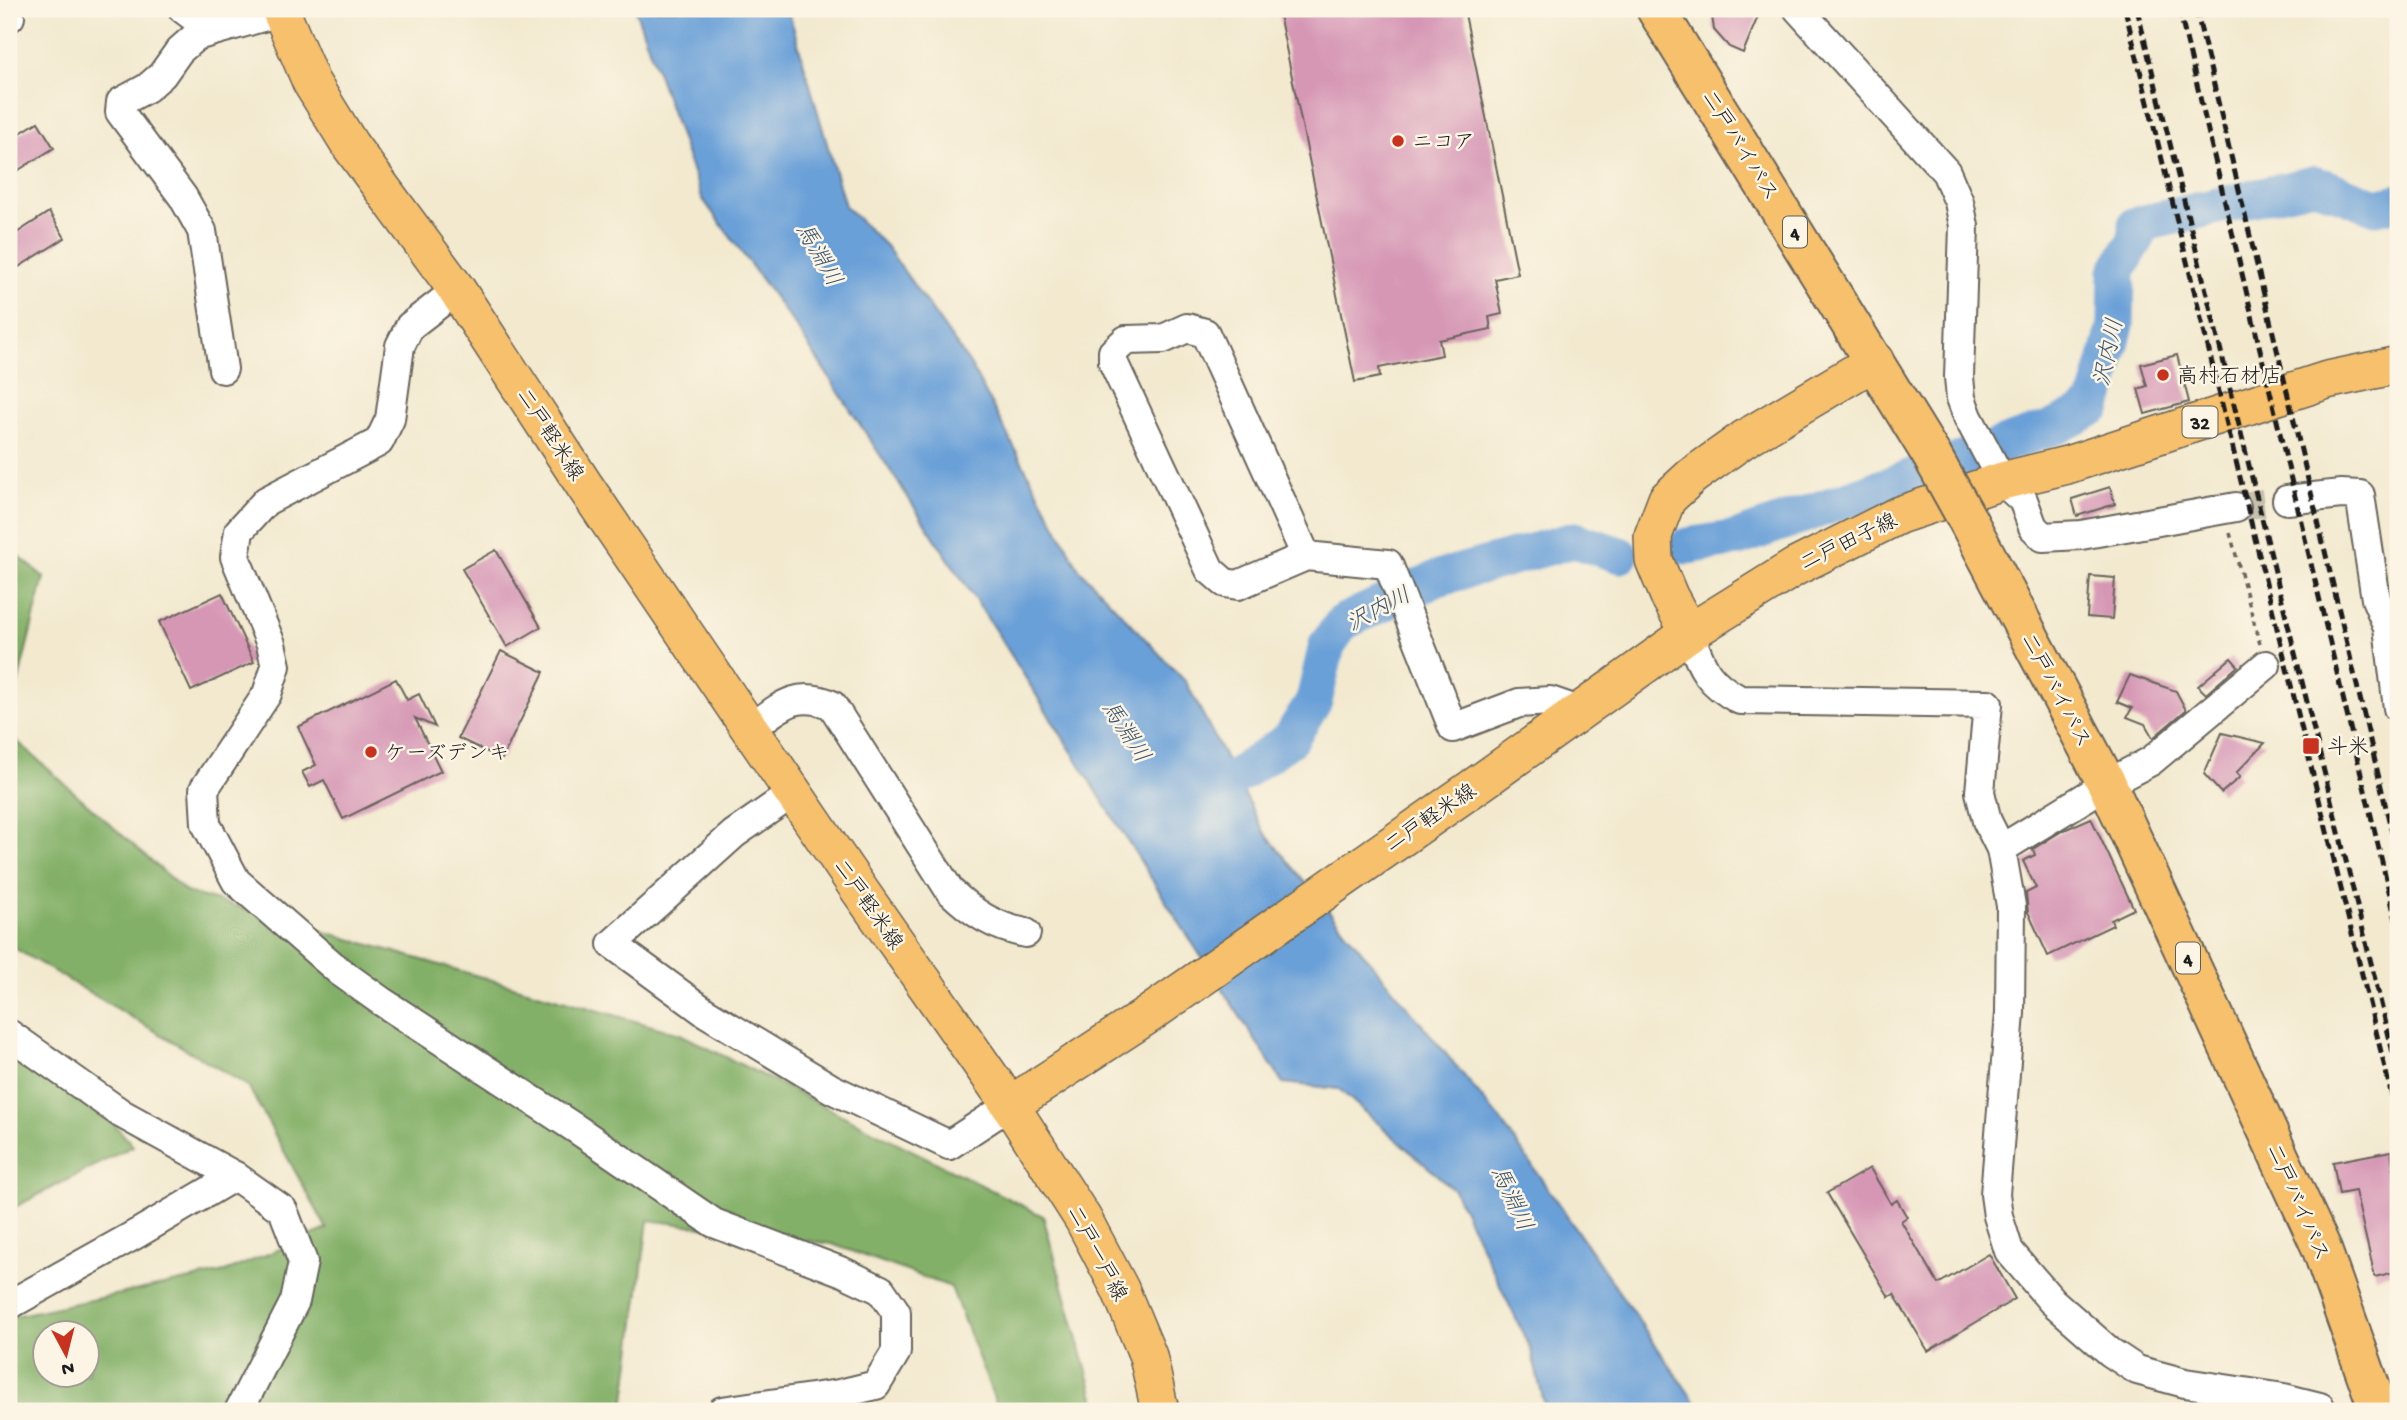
<svg xmlns="http://www.w3.org/2000/svg" width="2407" height="1420" font-family="'Gochi Hand','Klee One',sans-serif">
<style>
.forest{fill:#83b068;stroke:#506642;stroke-width:2;fill-rule:evenodd}
.water{fill:#6ba0d8;stroke:#445e7a;stroke-width:2}
.lines{fill:none;stroke-linecap:round;stroke-linejoin:round}
.river{stroke:#6ba0d8;stroke-width:37}
.building{fill:#d697b5}
.minor-tunnel{stroke:#c7c0ab;stroke-width:28;stroke-dasharray:28 14;stroke-linecap:butt}
.minor-casing{stroke:#67645b;stroke-width:32}
.major-casing{stroke:#67645b;stroke-width:40}
.highway-casing{stroke:#67645b;stroke-width:42}
.path{stroke:#67645b;stroke-width:3.5;stroke-dasharray:5 5;stroke-linecap:butt}
.minor{stroke:#fff;stroke-width:28}
.major{stroke:#f7c06c;stroke-width:37}
.highway{stroke:#f7c06c;stroke-width:38}
.rail{stroke:#1c1c1c;stroke-width:5;stroke-dasharray:10 5;stroke-linecap:butt}
.highway-bridge-casing{stroke:#67645b;stroke-width:42;stroke-linecap:butt}
.highway-bridge{stroke:#f7c06c;stroke-width:38}
.poi-dot{fill:#c8321e;stroke:#fcf5e5;stroke-width:2.5}
.labels{text-anchor:middle;stroke-width:5;stroke-linejoin:round;paint-order:stroke}
.shield{fill:#fcf5e5;stroke:#5f5d58;stroke-width:2}
.shield-label{font-size:19px;font-weight:bold;fill:#1c1c1c}
.poi-label{font-size:21px;fill:#1c1c1c;stroke:#fcf5e5;text-anchor:start}
.street-label{font-size:21px;fill:#1c1c1c;stroke:#fcf5e5}
.water-label{font-size:23px;font-style:italic;fill:#405771;stroke:#fcf5e5}
</style>
<rect width="100%" height="100%" fill="#fcf5e5"/>
<filter id="ink" filterUnits="userSpaceOnUse"><feTurbulence type="fractalNoise" baseFrequency=".0143" numOctaves="2"/><feDisplacementMap in="SourceGraphic" scale="14" xChannelSelector="R" yChannelSelector="G"/><feConvolveMatrix kernelMatrix="1 2 1 2 8 2 1 2 1" color-interpolation-filters="sRGB"/></filter>
<filter id="wash" filterUnits="userSpaceOnUse"><feTurbulence type="fractalNoise" baseFrequency=".00686" numOctaves="4" result="noise"/><feDisplacementMap in="SourceGraphic" scale="28" xChannelSelector="R" yChannelSelector="G"/><feGaussianBlur stdDeviation="1.57" result="paint"/><feColorMatrix in="noise" values="0 0 0 0 0 0 0 0 0 0 0 0 0 0 0 0 0 1.4 0 .05"/><feComposite in="paint" operator="in"/></filter>
<g filter="url(#wash)">
<rect width="100%" height="100%" fill="#f2e9cf"/>
<g class="forest">
<polygon points="9,548 44,577 9,719"/>
<path d="M 9,734 L 186,892 L 680,1034 L 1043,1216 L 1098,1411 L 999,1411 L 951,1287 L 832,1244 L 648,1220 L 624,1408 L 621,1411 L 9,1411 L 9,1317 L 225,1272 L 327,1229 L 248,1086 L 9,945 ZM 46,1332 L 88,1332 L 88,1374 L 46,1374 Z"/>
<polygon points="9,1038 61,1062 133,1146 9,1210"/>
</g>
<polygon class="water" points="635,9 788,9 845,206 886,246 970,364 1079,569 1186,682 1264,832 1502,1122 1701,1411 1546,1411 1531,1350 1454,1190 1339,1089 1283,1083 1173,913 1003,642 796,327 702,198"/>
<g class="lines">
<g class="river">
<polyline points="1687,546 1738,538 2060,425 2094,407 2116,325 2117,271 2138,236 2136,225 2313,184 2324,187 2376,207 2398,202"/>
<polyline points="1194,806 1290,739 1314,701 1327,645 1343,622 1438,578 1574,540 1620,555"/>
</g>
</g>
<g id="blocks">
<g class="building">
<polygon points="1278,9 1464,9 1518,274 1495,279 1502,314 1489,317 1491,329 1439,340 1442,355 1379,368 1380,377 1355,382"/>
<polygon points="1711,9 1761,9 1743,53 1729,47 1714,30"/>
<polygon points="38,122 54,148 9,176 9,140"/>
<polygon points="49,212 65,238 9,273 9,238"/>
<polygon points="2177,355 2189,402 2145,414 2138,389 2147,386 2141,364"/>
<polygon points="2110,487 2115,504 2077,516 2072,499"/>
<polygon points="496,550 541,627 507,647 462,569"/>
<polygon points="2090,576 2115,578 2112,619 2087,617"/>
<polygon points="222,593 254,662 191,691 159,622"/>
<polygon points="501,651 544,672 502,759 458,738"/>
<polygon points="2231,658 2238,666 2206,694 2198,686"/>
<polygon points="2130,675 2176,691 2186,710 2153,738 2145,724 2127,717 2132,708 2117,702"/>
<polygon points="396,679 407,700 419,694 435,727 415,718 441,771 343,819 324,780 310,787 302,772 316,765 298,727"/>
<polygon points="2222,733 2265,743 2236,773 2240,777 2221,793 2204,774"/>
<polygon points="2091,818 2134,909 2111,920 2113,925 2048,956 2028,912 2026,893 2036,888 2023,861 2035,855 2033,849 2062,831"/>
<polygon points="2391,1151 2398,1198 2398,1271 2375,1277 2355,1191 2339,1194 2333,1162"/>
<polygon points="1870,1168 1891,1204 1897,1200 1907,1217 1901,1221 1938,1284 1989,1254 2015,1299 1928,1351 1894,1294 1889,1297 1827,1193"/>
</g>
</g>
</g>
<g filter="url(#ink)">
<use href="#blocks" fill-opacity="0" stroke="#67645b" stroke-width="2"/>
<g class="lines">
<polyline class="minor-tunnel" points="2236,507 2287,500"/>
<defs>
<g id="minor">
<polyline points="183,9 211,30"/>
<polyline points="1798,9 1946,172 1959,202 1964,226 1959,377 1961,398 1968,417 2002,481 2023,500 2033,527 2043,537 2081,535 2236,507"/>
<polyline points="9,14 10,17"/>
<polyline points="457,290 410,326 400,346 390,419 379,442 266,501 239,531 235,557 271,644 276,666 267,694 204,789 206,824 236,881 339,971 381,1001 578,1130 714,1223 843,1272 881,1290 896,1312 896,1352 876,1385 839,1394 722,1411"/>
<polyline points="223,369 202,231 183,197 120,112 121,102 147,88 162,75 179,51 196,36 280,12"/>
<polyline points="2287,500 2341,494 2360,495 2376,599 2388,627 2398,708"/>
<polyline points="1306,556 1238,585 1225,583 1210,570 1113,362 1113,352 1126,340 1163,339 1187,328 1205,333 1306,556 1388,564 1453,728 1519,703 1550,701 1579,711"/>
<path d="M 1689,633 C 1702,667 1706,682 1740,700 L 1988,704 L 1980,792 L 1987,821 L 2001,849 L 2011,906 L 2010,1013 L 1995,1194 L 1998,1216 L 2009,1251 L 2052,1301 L 2110,1352 L 2137,1370 L 2185,1383 L 2284,1398 L 2320,1407 L 2321,1411"/>
<path d="M 750,729 C 779,708 795,689 832,705 L 950,891 C 973,913 994,927 1026,933"/>
<polyline points="793,793 734,834 612,944 705,1012 832,1089 949,1145 1010,1105"/>
<polyline points="2001,849 2107,784 2151,761 2266,665"/>
<polyline points="9,1034 122,1114 235,1176 283,1210 303,1262 295,1301 239,1411"/>
<polyline points="9,1305 138,1233 235,1176"/>
</g>
<g id="major">
<polyline points="280,9 311,82 350,145 457,290 584,485 858,888 1010,1105 1083,1219 1120,1289 1148,1356 1160,1411"/>
<polyline points="1689,633 1669,596 1654,560 1653,536 1667,499 1692,476 1744,439 1875,361"/>
<polyline points="1010,1105 1148,1015 1487,778 1689,633 1795,567 1899,515 2002,481 2067,465 2327,380 2398,365"/>
</g>
<g id="highway">
<polyline points="1656,9 1932,456"/>
<polyline points="1967,519 2107,784 2321,1247 2379,1411"/>
</g>
</defs>
<use href="#minor" class="minor-casing"/>
<use href="#major" class="major-casing"/>
<use href="#highway" class="highway-casing"/>
<polyline class="path" points="2230,533 2260,644"/>
<use href="#minor" class="minor"/>
<use href="#major" class="major"/>
<use href="#highway" class="highway"/>
<g class="rail">
<polyline points="2125,9 2398,1121"/>
<polyline points="2137,9 2398,1073"/>
<polyline points="2179,9 2398,929"/>
<polyline points="2196,9 2398,858"/>
</g>
<defs>
<polyline id="highway-bridge" points="1932,456 1967,519"/>
</defs>
<use href="#highway-bridge" class="highway-bridge-casing"/>
<use href="#highway-bridge" class="highway-bridge"/>
</g>
</g>
<g class="poi-dot">
<circle cx="1398" cy="141" r="7"/>
<circle cx="2163" cy="375" r="7"/>
<rect x="2302" y="737" width="18" height="18" rx="3.5"/>
<circle cx="371" cy="752" r="7"/>
</g>
<g class="labels">
<g class="shield">
<rect x="1783" y="216.5" width="24" height="31" rx="5"/>
<rect x="2182.5" y="406.5" width="35" height="31" rx="5"/>
<rect x="2176" y="942.5" width="24" height="31" rx="5"/>
</g>
<g class="shield-label">
<text x="1795" y="239">4</text>
<text x="2200" y="429">32</text>
<text x="2188" y="965">4</text>
</g>
<g class="poi-label">
<text x="1412" y="148">ニコア</text>
<text x="2177" y="382">高村石材店</text>
<text x="2327" y="753">斗米</text>
<text x="385" y="759">ケーズデンキ</text>
</g>
<g class="street-label">
<text transform="translate(1741 145) rotate(58)" y="7">二戸バイパス</text>
<text transform="translate(551 434) rotate(57)" y="7">二戸軽米線</text>
<text transform="translate(1848 541) rotate(-26)" y="7">二戸田子線</text>
<text transform="translate(2057 690) rotate(62)" y="7">二戸バイパス</text>
<text transform="translate(1430 817) rotate(-34)" y="7">二戸軽米線</text>
<text transform="translate(869 904) rotate(55)" y="7">二戸軽米線</text>
<text transform="translate(2299 1202) rotate(66)" y="7">二戸バイパス</text>
<text transform="translate(1098 1253) rotate(62)" y="7">二戸一戸線</text>
</g>
<g class="water-label">
<text transform="translate(820 254) rotate(60)" y="8">馬淵川</text>
<text transform="translate(2107 352) rotate(-78)" y="8">沢内川</text>
<text transform="translate(1378 608) rotate(-28)" y="8">沢内川</text>
<text transform="translate(1127 731) rotate(57)" y="8">馬淵川</text>
<text transform="translate(1513 1198) rotate(65)" y="8">馬淵川</text>
</g>
</g>
<rect width="2407" height="1420" fill="none" stroke="#fcf5e5" stroke-width="35"/>
<g transform="translate(66 1354) rotate(173)"><circle r="33" fill="#fcf5e5" stroke="#a29e95" stroke-width="2"/>
<path d="M0-5L12 26L0 18L-12 26Z" fill="#c8321e"/>
<text y="-10" font-size="19" font-weight="bold" text-anchor="middle" fill="#1c1c1c">N</text>
</g>
</svg>
